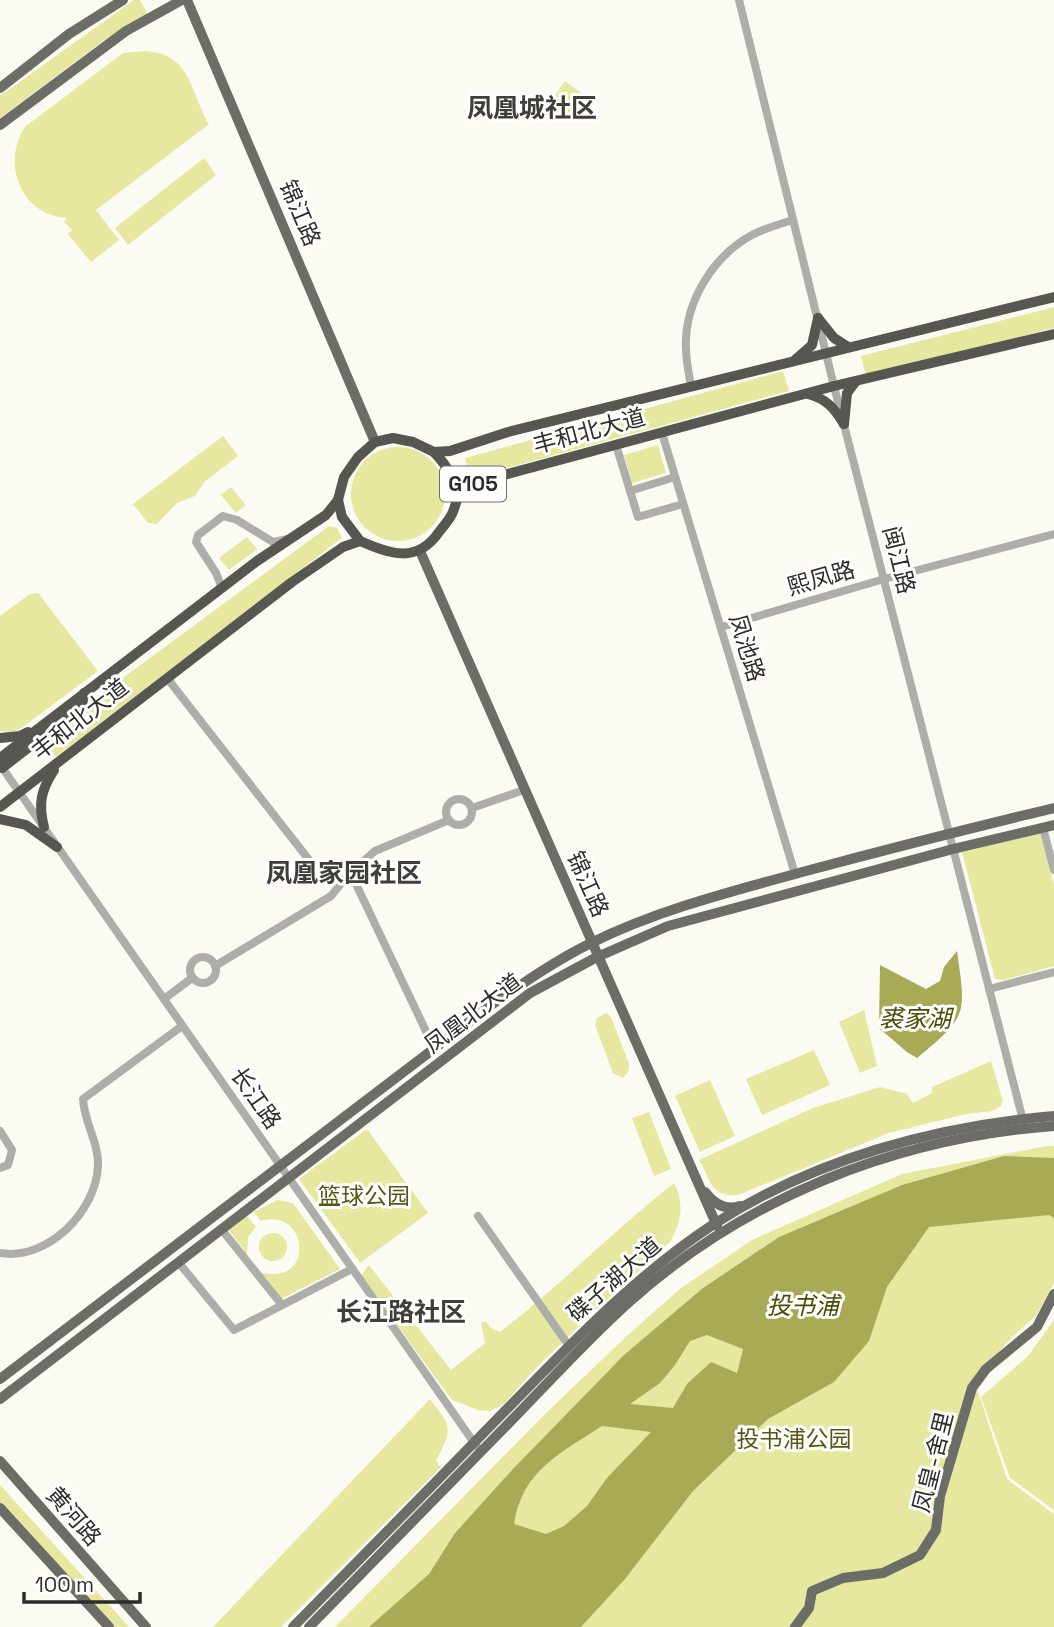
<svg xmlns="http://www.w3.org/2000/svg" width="1054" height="1627" font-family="'Space Grotesk','Noto Sans SC',sans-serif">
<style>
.green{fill:#e6e8a0}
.water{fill:#a9aa55;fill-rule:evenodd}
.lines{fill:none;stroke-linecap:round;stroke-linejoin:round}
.minor{stroke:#adadaa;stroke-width:8}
.major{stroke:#6d6d68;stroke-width:10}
.highway{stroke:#575751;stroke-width:10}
.labels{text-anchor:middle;stroke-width:6;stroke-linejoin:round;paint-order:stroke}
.shield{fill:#fffffe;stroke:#6c6c6a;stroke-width:2}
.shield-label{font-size:21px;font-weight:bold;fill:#2d2d2a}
.street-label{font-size:23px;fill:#2d2d2a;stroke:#fffffe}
.park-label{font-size:23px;fill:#565617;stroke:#fffffe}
.water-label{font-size:24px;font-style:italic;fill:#4b4b08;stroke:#fffffe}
.quarter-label{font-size:26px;font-weight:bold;fill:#3e3f39;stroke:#fffffe}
</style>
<rect width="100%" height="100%" fill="#fbfbf4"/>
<g class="green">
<polygon points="134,0 140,0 148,15 103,41 0,118 0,96"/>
<path d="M 145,51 C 192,54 190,92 209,124 L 96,210 L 119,240 L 91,262 L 68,234 L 72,230 L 64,222 L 67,218 C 21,216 0,162 26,126 L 123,53 Z"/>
<polygon points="565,81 585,96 571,114 552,100"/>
<polygon points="204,158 216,175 128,245 115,228"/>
<polygon points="1054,307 1054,328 866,376 861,356"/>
<polygon points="783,371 789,391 470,478 465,458"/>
<polygon points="223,436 238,456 204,482 195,496 177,503 157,524 148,523 133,504"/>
<polygon points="658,445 666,473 632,483 624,455"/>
<circle cx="398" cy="494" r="47"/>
<polygon points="231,487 246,505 236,513 221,495"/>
<polygon points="329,526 337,528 342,538 57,756 45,754 42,750 45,737 88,708 93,700"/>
<polygon points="247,537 257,549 229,570 219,558"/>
<polygon points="38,593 98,671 20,729 12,732 0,731 0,616 30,594"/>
<polygon points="1040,833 1054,885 1054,966 1004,980 995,979 962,852"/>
<polygon points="864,1010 877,1066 860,1073 839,1022"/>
<polygon points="606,1013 611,1017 629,1064 628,1072 623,1078 613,1073 595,1025 597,1018"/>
<polygon points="814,1050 830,1085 762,1115 746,1079"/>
<path d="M 991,1061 L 1003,1101 L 1000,1107 L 992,1111 L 966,1114 L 889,1133 L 738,1195 C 709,1197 711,1179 699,1160 L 813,1108 L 880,1087 L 907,1094 L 913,1103 L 932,1093 L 932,1087 Z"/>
<polygon points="710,1080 735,1136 700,1152 675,1096"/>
<polygon points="649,1112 671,1169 654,1176 632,1118"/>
<polygon points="367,1129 428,1213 360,1263 299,1179"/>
<polygon points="1047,1146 1054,1146 1054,1283 1036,1316 1013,1336 974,1380 1007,1479 1054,1514 1054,1627 335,1627 548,1411 629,1334 681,1288 752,1240 902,1174"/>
<path d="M 674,1183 C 685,1204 681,1223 670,1242 L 590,1315 L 532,1372 L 504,1404 L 490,1411 L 478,1410 L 452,1400 L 361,1276 L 369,1265 L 451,1370 L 485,1343 L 481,1322 L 486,1322 L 491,1328 L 500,1332 C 561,1285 614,1230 674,1183 Z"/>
<path d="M 277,1200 L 293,1203 L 340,1269 L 281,1299 L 259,1272 C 316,1288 309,1207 261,1221 L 254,1212 Z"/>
<polygon points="247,1216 256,1227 248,1237 247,1254 229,1230"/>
<circle cx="273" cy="1247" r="14"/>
<polygon points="1054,1320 1054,1510 1010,1478 981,1397 1028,1356"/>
<path d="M 430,1399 C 452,1428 453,1427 436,1461 L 441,1467 L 281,1627 L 213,1627 Z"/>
<polygon points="0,1485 129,1627 113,1627 0,1503"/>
</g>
<g class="water">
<path d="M 957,951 C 966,1015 968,1016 917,1058 L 907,1052 L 879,1028 L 880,965 L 926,989 L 940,981 L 944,967 Z"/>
<path d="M 1004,1156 L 1054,1158 L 1054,1218 L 1049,1215 L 929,1227 L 887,1287 L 869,1341 L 834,1382 L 768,1419 L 693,1491 L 625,1579 L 581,1627 L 369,1627 L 429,1574 L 455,1533 L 513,1469 L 624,1355 L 703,1288 L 779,1237 L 902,1185 ZM 707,1335 L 743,1349 L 737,1373 L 711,1362 L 687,1384 L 673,1408 L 630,1404 L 660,1383 L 675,1365 L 690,1341 ZM 602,1426 L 651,1432 L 607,1478 L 587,1506 L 564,1526 L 546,1534 L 514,1524 C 522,1470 561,1453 602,1426 Z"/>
</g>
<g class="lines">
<g class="minor">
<polyline points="739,0 834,386 1025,1128"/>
<path d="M 691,386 C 689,374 686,361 686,348 C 684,303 713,256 752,235 C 765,228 780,224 793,220"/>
<polyline points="662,433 795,874"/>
<polyline points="616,445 638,517 683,504"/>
<polyline points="630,491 675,477"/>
<polyline points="222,588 216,573 196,542 198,535 223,516 237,520 273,542 288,539"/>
<polyline points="721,627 884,579 1054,534"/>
<polyline points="167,678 313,865 323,870 342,867 355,882 434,1048"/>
<polyline points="1,766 477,1447"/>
<circle cx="459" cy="812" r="13"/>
<polyline points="472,808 524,790"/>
<polyline points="1043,828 1054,870"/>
<circle cx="203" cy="970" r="13"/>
<polyline points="215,966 331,896 349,874 375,851 449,820"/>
<polyline points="989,989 1054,972"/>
<polyline points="164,999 192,978"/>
<polyline points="0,1131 12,1150 8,1165 0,1168"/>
<polyline points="478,1216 569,1346"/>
<polyline points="222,1230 282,1305"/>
<path d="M 0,1253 C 47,1261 96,1212 98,1166 C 99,1143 84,1122 83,1099 L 182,1026"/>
<polyline points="179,1263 234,1330 352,1269"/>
</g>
<g class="major">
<polyline points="187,0 375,442"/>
<polyline points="0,88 69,34 123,0"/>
<polyline points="0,125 126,31 182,0"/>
<polyline points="420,551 717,1226"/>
<path d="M 705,1192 C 714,1204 725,1211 740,1206"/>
<path d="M 0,1379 L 494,1003 C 525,982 555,961 589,944 C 657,910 733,891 806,871 C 888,849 971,828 1054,808"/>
<polyline points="0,1399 530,993 597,957 668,926 953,849 1054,825"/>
<polyline points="0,1461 146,1627"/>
<polyline points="0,1508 109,1627"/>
<path d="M 293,1627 C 362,1557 432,1486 501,1415 C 568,1347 633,1277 714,1224 C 815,1159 935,1126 1054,1116"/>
<path d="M 309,1627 C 375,1559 442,1491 509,1423 C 548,1383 586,1341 628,1303 C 746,1197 896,1138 1054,1126"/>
<polyline points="795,1627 809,1608 812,1591 843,1578 883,1573 920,1555 936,1530 940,1496 972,1388 986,1369 1037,1327 1054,1294"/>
</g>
<g class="highway">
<polyline points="818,318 834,338 848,347"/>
<polyline points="795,360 812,345 818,318"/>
<path d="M 808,394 C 827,399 834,408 844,424"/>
<polyline points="844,424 847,393 856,381"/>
<path d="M 434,452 C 447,466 454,477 457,496"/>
<polyline points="338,500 342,517 360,541"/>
<polyline points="0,738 20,736 28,732"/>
<polyline points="0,758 257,561 326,515 338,500 344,477 358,457 375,442 393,438 413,442 434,452 450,451 508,432 1054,297"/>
<polyline points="2,768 82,706 84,693"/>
<path d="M 0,807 L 292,582 L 343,547 L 360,541 C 390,554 417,564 439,532 C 443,527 449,520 452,514 C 458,501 455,497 467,485 L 834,386 L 1054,334"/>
<polyline points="0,819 26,825 57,847"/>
<path d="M 44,827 C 38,804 41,790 54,770"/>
</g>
</g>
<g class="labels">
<rect class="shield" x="440" y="466.5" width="66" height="35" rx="5"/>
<g class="shield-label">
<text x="473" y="491">G105</text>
</g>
<g class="street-label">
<text transform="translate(300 213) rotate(67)" y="8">锦江路</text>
<text transform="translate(589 431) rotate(-15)" y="8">丰和北大道</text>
<text transform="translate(899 560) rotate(76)" y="8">闽江路</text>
<text transform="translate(821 578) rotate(-16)" y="8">熙凤路</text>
<text transform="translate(747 648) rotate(73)" y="8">凤池路</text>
<text transform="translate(80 719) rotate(-38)" y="8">丰和北大道</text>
<text transform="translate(588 884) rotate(66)" y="8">锦江路</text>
<text transform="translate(473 1013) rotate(-37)" y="8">凤凰北大道</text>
<text transform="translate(256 1098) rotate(55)" y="8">长江路</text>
<text transform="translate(614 1279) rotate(-41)" y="8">碟子湖大道</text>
<text transform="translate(933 1462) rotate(-76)" y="8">凤皇-舍里</text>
<text transform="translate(74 1516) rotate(49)" y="8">黄河路</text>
</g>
<g class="park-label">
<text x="364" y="1204">篮球公园</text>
<text x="794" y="1447">投书浦公园</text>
</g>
<g class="water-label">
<text x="915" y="1027">裘家湖</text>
<text x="803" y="1314">投书浦</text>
</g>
<g class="quarter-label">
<text x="532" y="117">凤凰城社区</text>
<text x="344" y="882">凤凰家园社区</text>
<text x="401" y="1321">长江路社区</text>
</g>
</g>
<path d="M24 1592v10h116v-10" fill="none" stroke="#2d2d2a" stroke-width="3.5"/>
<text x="35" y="1592" font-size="21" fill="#2d2d2a" stroke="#fffffe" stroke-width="5" paint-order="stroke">100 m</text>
</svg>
